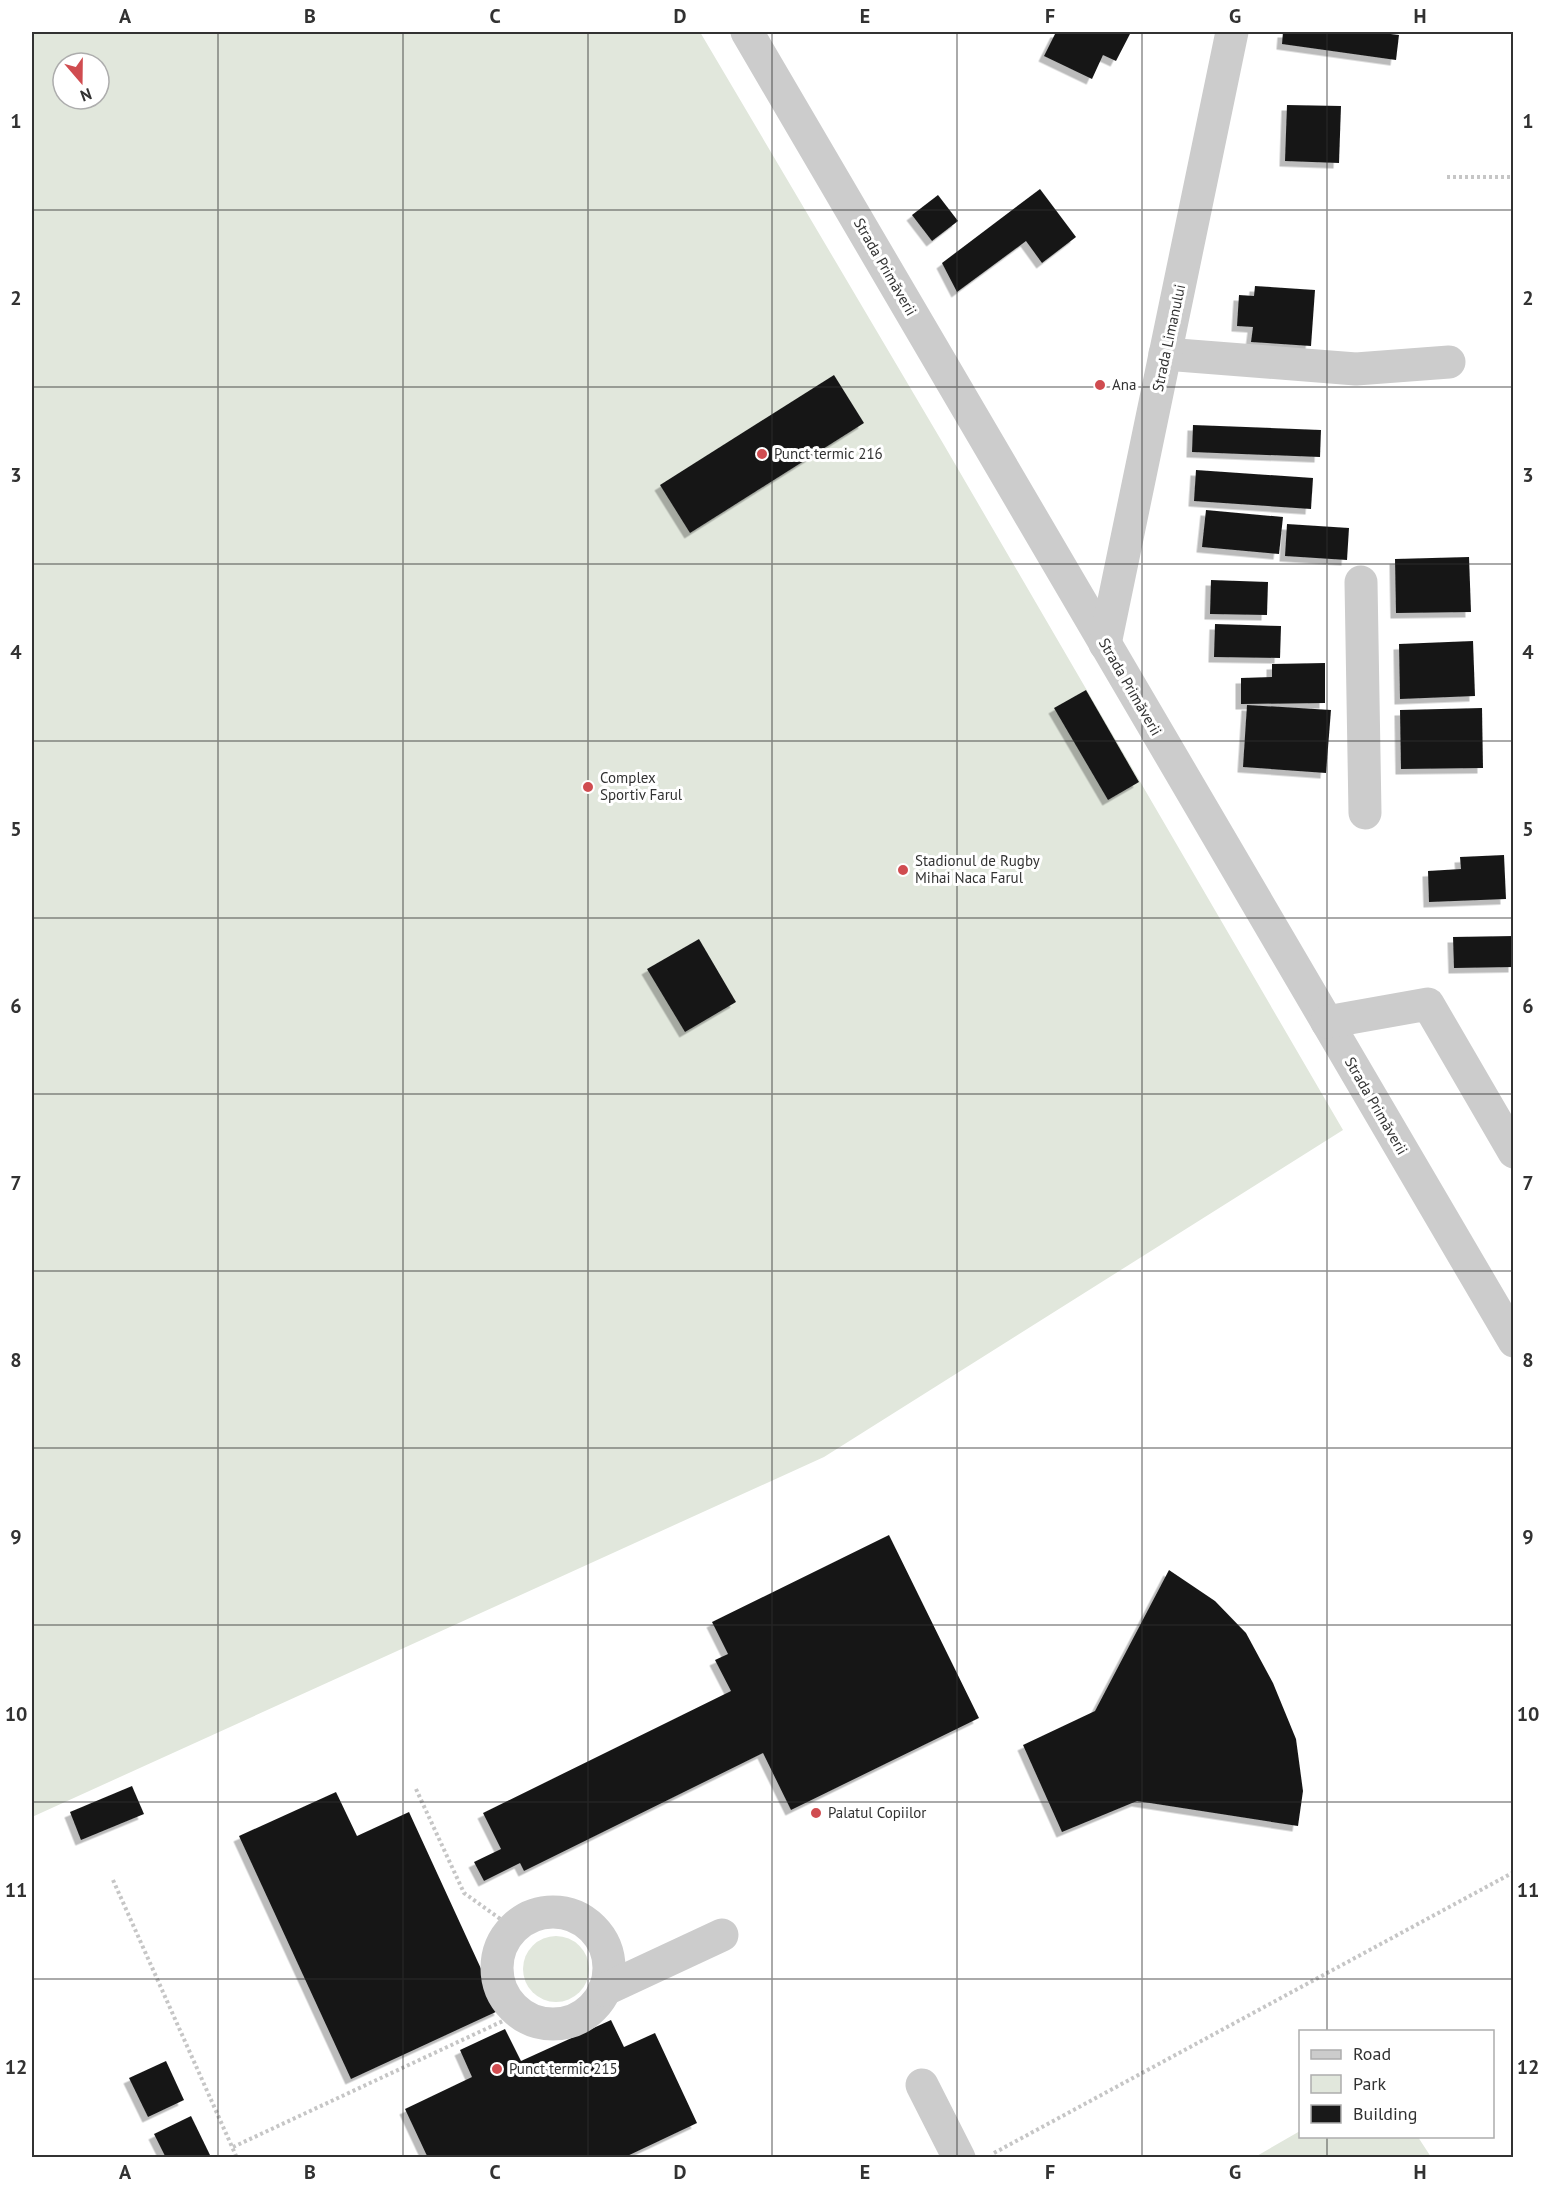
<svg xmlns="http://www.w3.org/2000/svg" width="1545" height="2189" font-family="'PT Sans',sans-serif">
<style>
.green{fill:#e1e7dc;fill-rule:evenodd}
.building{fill:#191919;filter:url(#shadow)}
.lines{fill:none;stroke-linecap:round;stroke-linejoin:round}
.path{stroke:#c6c6c6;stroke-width:4;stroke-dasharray:3 3;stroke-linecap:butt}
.minor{stroke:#ccc;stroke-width:33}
.grid{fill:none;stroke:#323232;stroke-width:1.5;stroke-opacity:0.55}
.poi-dot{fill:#d04c50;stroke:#fff;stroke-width:2}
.labels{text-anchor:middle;stroke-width:6;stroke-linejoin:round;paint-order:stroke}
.street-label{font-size:15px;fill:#323232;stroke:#fff}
.poi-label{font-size:15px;fill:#323232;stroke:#fff;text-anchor:start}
.neatline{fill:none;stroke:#323232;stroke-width:2}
.grid-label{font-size:20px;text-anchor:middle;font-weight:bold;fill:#323232}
</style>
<defs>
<filter id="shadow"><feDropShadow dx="-5.5" dy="5.5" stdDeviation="0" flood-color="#0004"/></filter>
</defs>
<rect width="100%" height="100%" fill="#fff"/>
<g class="green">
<path d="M 32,32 L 700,32 L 944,445 L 1343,1130 L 824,1457 L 32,1817 ZM 63,63 L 99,63 L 99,99 L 63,99 Z"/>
<circle cx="556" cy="1969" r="33"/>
<polygon points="1300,2131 1300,2136 1418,2137 1431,2157 1255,2157"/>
</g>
<g class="building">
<polygon points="1056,32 1131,32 1116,61 1103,55 1092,79 1044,56"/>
<polygon points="1283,32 1374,32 1399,35 1396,60 1282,44"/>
<polygon points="1287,105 1341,106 1339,163 1285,161"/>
<polygon points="1040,189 1076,237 1042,263 1026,241 957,292 942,263"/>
<polygon points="938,195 958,221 932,241 912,215"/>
<polygon points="1255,286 1315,290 1311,346 1251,342 1253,327 1237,326 1239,295 1254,296"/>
<polygon points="834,375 864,423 690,533 660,485"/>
<polygon points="1193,425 1321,430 1320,457 1192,452"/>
<polygon points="1196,470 1313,478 1311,509 1194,501"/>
<polygon points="1206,510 1283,517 1279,554 1202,547"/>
<polygon points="1287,524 1349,528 1347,560 1285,556"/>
<polygon points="1469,557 1471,612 1396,613 1395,559"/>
<polygon points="1211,580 1268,582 1267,615 1210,614"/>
<polygon points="1215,624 1281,626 1280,658 1214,657"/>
<polygon points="1473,641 1475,696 1400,699 1399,644"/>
<polygon points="1325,663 1325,703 1241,704 1241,678 1272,677 1272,664"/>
<polygon points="1086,690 1139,782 1108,800 1054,708"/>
<polygon points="1247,705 1331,710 1326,773 1243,767"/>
<polygon points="1482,708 1483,768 1401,769 1400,710"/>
<polygon points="1504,855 1506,899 1429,902 1428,871 1461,869 1460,857"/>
<polygon points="1514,936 1514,967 1454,968 1453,937"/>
<polygon points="699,939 736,1002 685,1032 647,969"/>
<polygon points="889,1535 979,1718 791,1810 763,1753 524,1871 520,1863 484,1881 474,1862 501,1849 483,1813 731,1691 715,1660 728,1654 712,1622"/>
<polygon points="1169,1570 1215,1601 1246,1633 1273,1683 1296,1739 1303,1791 1298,1826 1137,1801 1062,1832 1023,1745 1095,1711"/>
<polygon points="132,1786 144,1814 81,1840 70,1812"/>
<polygon points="336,1792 357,1836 409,1812 500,2010 351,2079 239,1836"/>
<polygon points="611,2020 624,2047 655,2033 697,2123 623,2158 428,2158 405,2109 472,2077 460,2050 505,2029 521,2061"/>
<polygon points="166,2061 184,2100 148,2117 129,2078"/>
<polygon points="191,2116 210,2155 205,2158 166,2158 154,2134"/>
</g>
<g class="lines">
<g class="path">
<polyline points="1447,177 1514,177"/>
<polyline points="416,1789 464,1893 513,1928"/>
<polyline points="113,1880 237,2158"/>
<polyline points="233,2147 520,2013"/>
<polyline points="994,2153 1514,1872"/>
</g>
<g class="minor">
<polyline points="747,32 1514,1341"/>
<polyline points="1165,354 1356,369 1449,362"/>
<polyline points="1361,582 1365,813"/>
<polyline points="1105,644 1232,32"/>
<polyline points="1327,1022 1428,1004 1514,1152"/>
<circle cx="553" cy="1968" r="56"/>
<polyline points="604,1990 722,1935"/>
<polyline points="922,2085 959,2158"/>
</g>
</g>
<path class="grid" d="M 218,32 L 218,2158M 403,32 L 403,2158M 588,32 L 588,2158M 772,32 L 772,2158M 957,32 L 957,2158M 1142,32 L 1142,2158M 1327,32 L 1327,2032M 32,210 L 1514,210M 32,387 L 1514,387M 32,564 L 1514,564M 32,741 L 1514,741M 32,918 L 1514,918M 32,1094 L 1514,1094M 32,1271 L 1514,1271M 32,1448 L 1514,1448M 32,1625 L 1514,1625M 32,1802 L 1514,1802M 32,1979 L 1514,1979M 1327,2136 L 1327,2158"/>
<g class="poi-dot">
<circle cx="1100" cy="385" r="6"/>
<circle cx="762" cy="454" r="6"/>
<circle cx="588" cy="787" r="6"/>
<circle cx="903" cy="870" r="6"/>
<circle cx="816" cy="1813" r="6"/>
<circle cx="497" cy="2069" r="6"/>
</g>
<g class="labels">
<g class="street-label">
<text transform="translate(885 267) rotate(60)" y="5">Strada Primăverii</text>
<text transform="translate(1169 338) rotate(-78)" y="5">Strada Limanului</text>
<text transform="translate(1130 687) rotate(60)" y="5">Strada Primăverii</text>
<text transform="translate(1376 1106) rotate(60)" y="5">Strada Primăverii</text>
</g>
<g class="poi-label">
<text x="1112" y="390">Ana</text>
<text x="774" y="459">Punct termic 216</text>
<text x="600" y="783">Complex<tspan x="600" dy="17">Sportiv Farul</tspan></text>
<text x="915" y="866">Stadionul de Rugby<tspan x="915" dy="17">Mihai Naca Farul</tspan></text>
<text x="828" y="1818">Palatul Copiilor</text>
<text x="509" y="2074">Punct termic 215</text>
</g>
</g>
<rect width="1545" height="2189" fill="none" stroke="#ffffff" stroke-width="66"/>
<rect x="1299" y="2030" width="195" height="108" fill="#ffffff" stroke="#adadad" stroke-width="1.5"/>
<rect x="1311" y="2050" width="30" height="9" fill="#cccccc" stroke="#adadad" stroke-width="1.5"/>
<text x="1353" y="2060" font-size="18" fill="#323232">Road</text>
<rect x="1311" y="2075" width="30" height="18" fill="#e1e7dc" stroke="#adadad" stroke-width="1.5"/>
<text x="1353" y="2090" font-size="18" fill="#323232">Park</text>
<rect x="1311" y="2105" width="30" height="18" fill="#191919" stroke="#adadad" stroke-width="1.5"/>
<text x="1353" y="2120" font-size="18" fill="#323232">Building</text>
<g transform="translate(81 81) rotate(160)"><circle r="28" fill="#ffffff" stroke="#adadad" stroke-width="1.5"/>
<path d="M0-4.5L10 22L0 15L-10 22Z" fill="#d04c50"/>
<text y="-9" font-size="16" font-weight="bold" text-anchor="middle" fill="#323232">N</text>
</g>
<rect x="33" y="33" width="1479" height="2123" class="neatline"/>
<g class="grid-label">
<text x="125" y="23">A</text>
<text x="310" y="23">B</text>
<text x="495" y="23">C</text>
<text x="680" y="23">D</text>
<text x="865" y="23">E</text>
<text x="1050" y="23">F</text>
<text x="1235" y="23">G</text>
<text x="1420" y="23">H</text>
<text x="16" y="128">1</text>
<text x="1528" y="128">1</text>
<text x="16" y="305">2</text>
<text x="1528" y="305">2</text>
<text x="16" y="482">3</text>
<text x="1528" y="482">3</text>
<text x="16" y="659">4</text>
<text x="1528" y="659">4</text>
<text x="16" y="836">5</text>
<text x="1528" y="836">5</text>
<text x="16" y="1013">6</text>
<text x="1528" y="1013">6</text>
<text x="16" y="1190">7</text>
<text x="1528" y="1190">7</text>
<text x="16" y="1367">8</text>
<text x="1528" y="1367">8</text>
<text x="16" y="1544">9</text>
<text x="1528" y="1544">9</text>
<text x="16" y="1721">10</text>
<text x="1528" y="1721">10</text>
<text x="16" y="1897">11</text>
<text x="1528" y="1897">11</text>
<text x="16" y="2074">12</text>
<text x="1528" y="2074">12</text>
<text x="125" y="2179">A</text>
<text x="310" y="2179">B</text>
<text x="495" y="2179">C</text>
<text x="680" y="2179">D</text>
<text x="865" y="2179">E</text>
<text x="1050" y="2179">F</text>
<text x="1235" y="2179">G</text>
<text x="1420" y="2179">H</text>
</g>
</svg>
